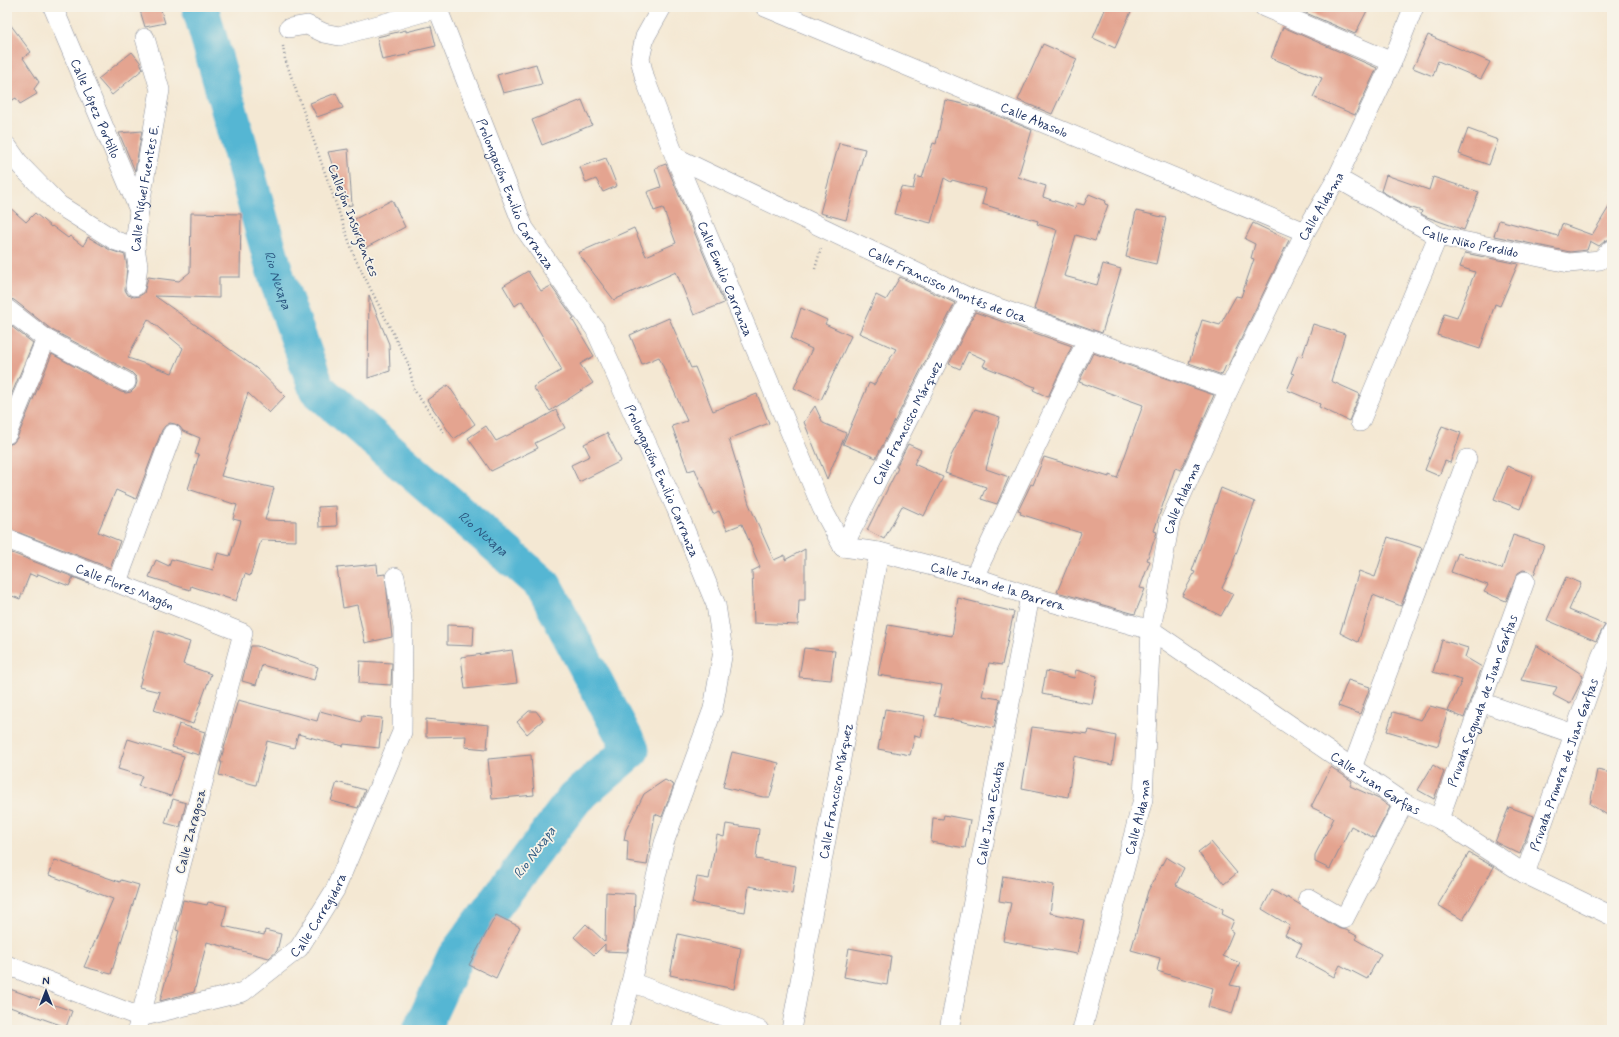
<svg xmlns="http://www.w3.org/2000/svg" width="1619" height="1037" font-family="Mynerve,sans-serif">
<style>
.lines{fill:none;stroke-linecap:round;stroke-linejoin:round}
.river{stroke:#54b6d3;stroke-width:37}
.building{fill:#e4a490;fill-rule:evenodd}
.minor-casing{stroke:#888c98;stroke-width:20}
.path{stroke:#888c98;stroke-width:2.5;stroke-dasharray:1 3;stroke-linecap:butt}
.minor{stroke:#fff;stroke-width:19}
.labels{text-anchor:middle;stroke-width:3.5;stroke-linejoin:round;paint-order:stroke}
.street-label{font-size:13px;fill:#1b2f5e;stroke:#f7f3e8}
.water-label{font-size:14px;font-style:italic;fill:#2c5881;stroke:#f7f3e8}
</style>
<rect width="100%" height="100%" fill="#f7f3e8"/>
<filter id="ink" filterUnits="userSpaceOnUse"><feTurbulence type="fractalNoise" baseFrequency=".025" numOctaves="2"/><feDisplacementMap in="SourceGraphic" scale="8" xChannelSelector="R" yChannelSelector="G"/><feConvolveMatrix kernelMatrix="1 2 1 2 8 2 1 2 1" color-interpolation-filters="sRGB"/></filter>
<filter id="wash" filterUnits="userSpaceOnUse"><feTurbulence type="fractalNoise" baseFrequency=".012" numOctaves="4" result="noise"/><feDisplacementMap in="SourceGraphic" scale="16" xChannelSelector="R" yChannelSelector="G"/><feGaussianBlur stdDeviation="0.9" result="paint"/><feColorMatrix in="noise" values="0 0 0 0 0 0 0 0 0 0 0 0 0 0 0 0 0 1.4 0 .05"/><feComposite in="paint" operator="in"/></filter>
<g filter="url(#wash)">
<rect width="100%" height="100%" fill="#f4e8d3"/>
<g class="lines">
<path class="river" id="s1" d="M 200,7 L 277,279 L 317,389 L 544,586 L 631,750 L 575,798 L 455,957 L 421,1030"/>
</g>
<g id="blocks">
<g class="building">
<polygon points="139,7 160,7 165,23 145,27"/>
<polygon points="1106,7 1133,7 1115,48 1093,38"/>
<polygon points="1292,7 1369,7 1355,34"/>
<polygon points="7,20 31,52 23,58 39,82 34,89 37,94 20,104 16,98 7,103"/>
<polygon points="431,26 436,46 410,52 411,54 382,60 377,37 406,30 406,32"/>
<polygon points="1283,27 1377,68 1355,115 1313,97 1322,78 1271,58"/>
<polygon points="1428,35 1490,62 1481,79 1438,61 1433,76 1413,68"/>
<polygon points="1043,44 1077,59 1052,114 1018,100"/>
<polygon points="132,52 140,62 143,69 112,95 98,79"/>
<polygon points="536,64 542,84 503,93 497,75"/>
<polygon points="336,93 343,108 317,117 310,103"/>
<polygon points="582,100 592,125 542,145 532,120"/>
<polygon points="945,100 977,107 1032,130 1018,177 1046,186 1043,197 1075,208 1077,203 1084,205 1089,194 1106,201 1105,204 1108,205 1095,241 1076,235 1064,276 1097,285 1103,264 1121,269 1102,333 1034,309 1057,230 1037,224 1038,221 982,204 986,189 952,180 951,182 944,178 931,223 894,214 901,187 913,189 916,176 922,178 933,143 936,144"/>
<polygon points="1468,129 1498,140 1489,165 1459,154"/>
<polygon points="142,131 135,171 119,133"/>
<polygon points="839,143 865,149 846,220 820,213"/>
<polygon points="348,149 352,205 346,206 328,152"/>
<polygon points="606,158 617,186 603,192 596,179 586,183 580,167"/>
<polygon points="666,164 724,303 694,315 676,272 614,300 578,253 634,228 646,256 676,243 663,208 654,211 647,192 661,187 655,168"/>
<polygon points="1386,175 1429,190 1433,177 1479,192 1464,230 1427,217 1421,214 1422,211 1409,207 1381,191"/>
<polygon points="392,200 405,227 363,249 349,222"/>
<polygon points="1612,202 1612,238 1605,241 1599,246 1590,241 1587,250 1570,252 1494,236 1499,220 1558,236 1562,224 1592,235"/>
<path d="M 7,205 L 26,222 L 35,213 L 51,227 L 52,226 L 68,238 L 70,236 L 83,246 L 88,237 L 110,250 L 125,255 L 127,266 L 125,290 L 128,295 L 134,297 L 139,296 L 144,293 L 148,277 L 179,281 L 190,272 L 191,213 L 241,214 L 240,277 L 219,277 L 219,298 L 155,296 L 256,368 L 285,396 L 269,413 L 248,393 L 221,476 L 274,488 L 265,520 L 296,521 L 296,541 L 261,540 L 250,576 L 245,574 L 236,601 L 191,586 L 190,590 L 149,577 L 156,560 L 169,566 L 171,559 L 213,570 L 218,553 L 230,556 L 241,521 L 233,519 L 237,505 L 188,489 L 199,455 L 195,454 L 200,438 L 183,431 L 180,427 L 175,424 L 170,423 L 165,426 L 162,430 L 136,499 L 116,490 L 98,532 L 120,541 L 110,568 L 7,528 L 7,445 L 13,443 L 17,438 L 52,354 L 121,392 L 126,393 L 131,392 L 135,388 L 137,382 L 136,377 L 131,372 L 52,330 L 14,300 L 7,298 ZM 148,319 L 183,348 L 172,373 L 128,358 L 131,352 L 130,352 Z"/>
<polygon points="1136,211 1166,218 1156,264 1126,257"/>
<polygon points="1253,223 1289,240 1228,366 1226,365 1222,375 1189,363 1202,320 1220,325 1236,296 1241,297 1254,259 1251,258 1255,244 1245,239"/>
<polygon points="1465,253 1518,264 1500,306 1495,304 1480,349 1437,335 1444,314 1457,318 1475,272 1460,267"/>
<polygon points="528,271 541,291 551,286 574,318 572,319 594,356 580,364 593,383 550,411 533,387 562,370 522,301 515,306 503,286"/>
<polygon points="900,277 955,303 876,458 843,444 869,383 874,385 896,349 859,333 876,295 886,300"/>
<polygon points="369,295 389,344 390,371 368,378"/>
<polygon points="801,308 827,320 825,324 851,336 821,400 794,388 812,349 791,339"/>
<polygon points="975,312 1072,346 1048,397 1033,390 1035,387 983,366 986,360 968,352 960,369 949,364"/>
<polygon points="669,318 691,368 695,367 713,411 757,394 769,423 729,439 749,504 774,560 785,555 785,560 805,549 805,600 799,600 798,625 754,623 752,571 760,567 742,524 727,530 719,511 713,514 695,469 688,471 672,426 687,421 659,357 642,364 630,335"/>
<polygon points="7,323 33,343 7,405"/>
<polygon points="1313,324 1345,334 1331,381 1360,394 1349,421 1319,407 1320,404 1287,390 1294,374 1291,373 1298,355 1302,357"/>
<polygon points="1093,353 1214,395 1181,470 1175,468 1154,531 1157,532 1147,560 1150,561 1140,588 1145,589 1135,614 1057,592 1081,533 1020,514 1021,512 1018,511 1031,484 1033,485 1044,457 1109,477 1109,475 1117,478 1143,405 1079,382"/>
<polygon points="448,385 475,424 454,439 427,400"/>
<polygon points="815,406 823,423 846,433 827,479 804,422"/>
<polygon points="975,409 1000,417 986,469 1009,477 997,504 981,499 986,487 945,473 950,458"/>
<polygon points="556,410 565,428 535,443 538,448 491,471 468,438 486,426 496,441 535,422"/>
<polygon points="1442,426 1461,433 1450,463 1445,461 1439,476 1425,470"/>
<polygon points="607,433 621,461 579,482 571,465 590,456 584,444"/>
<polygon points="908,444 921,450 914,464 943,477 924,516 902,506 884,539 867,530 898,468 896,467"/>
<polygon points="1507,466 1533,476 1520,509 1494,499"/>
<polygon points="1221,488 1255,502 1232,565 1233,565 1222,588 1233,594 1221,616 1182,596 1195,572 1192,571"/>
<polygon points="336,506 337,526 319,527 318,507"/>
<polygon points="1513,535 1544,545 1534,575 1528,571 1523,570 1518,573 1506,601 1484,592 1488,585 1451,572 1458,553 1502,569"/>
<polygon points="1388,537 1422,548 1401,606 1373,595 1358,642 1340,633 1359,571 1375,577"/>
<polygon points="7,551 89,583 73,577 69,586 38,574 37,577 30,574 20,599 7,594"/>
<polygon points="377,564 378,575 385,574 392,637 365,643 357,605 343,608 337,568"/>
<polygon points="1566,577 1581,583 1569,610 1605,625 1596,641 1547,620"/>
<polygon points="958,598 1014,612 1002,665 989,663 982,696 1000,699 994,728 935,716 942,685 878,675 888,625 952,636"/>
<polygon points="447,625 474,626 473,646 447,645"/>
<polygon points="155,630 190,642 183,664 211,674 193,724 154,710 160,692 139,687"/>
<polygon points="1442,640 1468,648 1465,657 1482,667 1464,718 1448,711 1462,680 1433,672"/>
<polygon points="1536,645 1583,675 1578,688 1570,704 1553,695 1557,687 1521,680"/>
<polygon points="251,646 257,646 318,667 314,680 262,665 256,685 242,681"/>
<polygon points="804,648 835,651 831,680 799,677"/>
<polygon points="512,650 517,683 465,689 461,657"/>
<polygon points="360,661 392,663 391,685 359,683"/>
<polygon points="1076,670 1097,676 1092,704 1042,694 1046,671 1074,678"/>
<polygon points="1348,680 1370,687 1360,714 1338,706"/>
<polygon points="238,700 317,721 320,711 361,722 362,716 382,718 379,748 344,744 343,746 298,734 294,748 267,741 256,785 219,775 222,762 220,762"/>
<polygon points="1430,706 1448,711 1438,746 1387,731 1393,712 1421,720"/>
<polygon points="885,709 925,716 921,737 915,735 910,755 878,749"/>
<polygon points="529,711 536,711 543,720 527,734 517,722"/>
<polygon points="426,719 489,725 487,749 465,747 466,736 426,737"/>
<polygon points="179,724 205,732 199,755 172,747"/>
<polygon points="1032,727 1088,734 1089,730 1116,736 1112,765 1074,756 1068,797 1022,788"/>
<polygon points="128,739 184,756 171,796 138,786 142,776 118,769"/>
<polygon points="732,752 779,763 770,797 763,797 723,787"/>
<polygon points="531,755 534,795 492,799 488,759"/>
<polygon points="1433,765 1444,772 1434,799 1418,790"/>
<polygon points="1331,767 1352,781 1350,786 1379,799 1390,807 1374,838 1351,826 1330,869 1315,862 1315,855 1334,818 1311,807"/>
<polygon points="1597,770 1612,773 1612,818 1590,804"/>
<polygon points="665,780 674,785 662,817 655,814 647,865 627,862 628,841 624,840 626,830 644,794"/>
<polygon points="337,782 365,790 358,808 331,801"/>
<polygon points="173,799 186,803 180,827 165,823"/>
<polygon points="1509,807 1534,816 1520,854 1495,842"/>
<polygon points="944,815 970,820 965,848 931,842 933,818 943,819"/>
<polygon points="726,824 759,829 756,859 796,866 792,894 749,886 745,912 692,903 697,877 709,879 717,835 724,837"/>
<polygon points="1211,842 1237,873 1224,884 1198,852"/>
<polygon points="1469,853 1494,867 1463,920 1438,905"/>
<polygon points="1166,857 1184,868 1176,885 1223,909 1222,914 1234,920 1230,930 1233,932 1223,956 1240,963 1230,985 1240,987 1232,1014 1208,1007 1213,988 1157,971 1160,958 1131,950 1148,891"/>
<polygon points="55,860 120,882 121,880 139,885 111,974 84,967 113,899 49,875"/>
<polygon points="1003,876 1054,885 1050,913 1084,920 1077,954 1003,941 1011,903 999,901"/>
<polygon points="1272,890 1287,899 1287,897 1299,904 1338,928 1346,930 1357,936 1355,939 1381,954 1367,979 1340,965 1334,977 1296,956 1302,944 1285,935 1290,926 1262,909"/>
<polygon points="606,892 635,894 634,922 627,952 605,951 605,944 594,955 574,937 586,924 605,942"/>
<polygon points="183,900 207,905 208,902 227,906 223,926 264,935 265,930 281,934 277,951 269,958 207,942 194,992 160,1001 179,931 176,930"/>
<polygon points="496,915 520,927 496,978 469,965"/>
<polygon points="678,934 741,948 734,989 670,975"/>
<polygon points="849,948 891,956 887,985 844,977"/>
<polygon points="7,988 72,1011 66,1027 7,1006"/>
</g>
</g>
</g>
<g filter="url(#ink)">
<use href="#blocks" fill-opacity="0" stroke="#888c98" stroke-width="1"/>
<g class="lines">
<defs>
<g id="minor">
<path id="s2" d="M 53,7 L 139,210"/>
<path id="s3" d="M 437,7 L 524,228 L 595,329 L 676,508 L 716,605 L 723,651 L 713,709 L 664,843 L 631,982 L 618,1030"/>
<path id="s4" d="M 662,7 L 645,37 L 640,59 L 645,79 L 675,157 L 822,508 L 843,547"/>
<path id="s5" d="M 765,7 L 1305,232"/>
<polyline points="1264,7 1392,62"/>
<polyline points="289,28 307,25 324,33 339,36 438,8"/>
<polyline points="7,146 21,166 59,205 116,241 135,247"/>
<path id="s6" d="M 675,157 L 970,298 L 1229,389"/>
<path id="s7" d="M 1337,178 L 1438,236 L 1569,263 L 1600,260 L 1612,249"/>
<path id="s8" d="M 135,286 L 138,266 L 135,247 L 139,210 L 160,90 L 145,38"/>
<polyline points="7,309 46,339 126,382"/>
<polyline points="1360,422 1438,236"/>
<polyline points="7,434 46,339"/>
<path id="s9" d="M 7,539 L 243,633 L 137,1030"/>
<path id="s10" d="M 843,547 L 879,552 L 974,577 L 1030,596 L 1151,630 L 1404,803 L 1439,819 L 1525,874 L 1612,916"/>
<path id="s11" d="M 843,547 L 970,298"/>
<polyline points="974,577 1087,340"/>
<polyline points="117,582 172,434"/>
<polyline points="1481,702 1574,734"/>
<polyline points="1352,768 1467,459"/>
<path id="s12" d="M 1439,819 L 1525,581"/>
<path id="s13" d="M 1525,874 L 1601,657 L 1612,633"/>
<polyline points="1308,898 1344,919 1404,803"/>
<path id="s14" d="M 7,965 L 140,1017 L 243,992 L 299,948 L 335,890 L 402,732 L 403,627 L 395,577"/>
<polyline points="631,982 759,1030"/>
<path id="s15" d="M 791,1030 L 879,552"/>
<path id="s16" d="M 949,1030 L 1030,596"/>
<path id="s17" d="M 1082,1030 L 1143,799 L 1151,630 L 1170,521 L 1229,389 L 1305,232 L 1337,178 L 1392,62 L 1414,7"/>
</g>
</defs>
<use href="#minor" class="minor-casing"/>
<g class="path">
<polyline points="283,46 285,59 355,258 409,365 414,390 444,433"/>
<polyline points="815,269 821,248"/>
</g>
<use href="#minor" class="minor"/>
</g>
</g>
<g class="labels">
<g class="street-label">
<text dy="5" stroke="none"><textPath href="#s2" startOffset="110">Calle López Portillo</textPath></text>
<text dy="5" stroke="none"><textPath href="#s5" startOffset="292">Calle Abasolo</textPath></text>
<text dy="5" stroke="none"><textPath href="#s8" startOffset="99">Calle Miguel Fuentes E.</textPath></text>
<text dy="5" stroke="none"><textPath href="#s3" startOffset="203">Prolongación Emilio Carranza</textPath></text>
<text dy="5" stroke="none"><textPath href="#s17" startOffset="868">Calle Aldama</textPath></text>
<text transform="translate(354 220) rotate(69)" y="5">Callejón Insurgentes</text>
<text dy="5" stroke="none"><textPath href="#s7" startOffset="149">Calle Niño Perdido</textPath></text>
<text dy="5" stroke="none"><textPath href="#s4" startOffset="293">Calle Emilio Carranza</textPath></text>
<text dy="5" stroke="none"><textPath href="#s6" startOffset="301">Calle Francisco Montés de Oca</textPath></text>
<text dy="5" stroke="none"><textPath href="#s11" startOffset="140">Calle Francisco Márquez</textPath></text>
<text dy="5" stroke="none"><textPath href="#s3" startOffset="527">Prolongación Emilio Carranza</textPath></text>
<text dy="5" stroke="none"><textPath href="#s17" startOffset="544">Calle Aldama</textPath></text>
<text dy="5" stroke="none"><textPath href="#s9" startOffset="127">Calle Flores Magón</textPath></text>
<text dy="5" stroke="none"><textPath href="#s10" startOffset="160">Calle Juan de la Barrera</textPath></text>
<text dy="5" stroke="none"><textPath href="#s12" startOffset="126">Privada Segunda de Juan Garfias</textPath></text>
<text dy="5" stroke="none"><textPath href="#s13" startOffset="116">Privada Primera de Juan Garfias</textPath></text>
<text dy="5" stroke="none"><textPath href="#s10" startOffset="591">Calle Juan Garfias</textPath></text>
<text dy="5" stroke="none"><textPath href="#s15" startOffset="243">Calle Francisco Márquez</textPath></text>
<text dy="5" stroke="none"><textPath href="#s16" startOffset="221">Calle Juan Escutia</textPath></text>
<text dy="5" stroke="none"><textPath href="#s17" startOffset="220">Calle Aldama</textPath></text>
<text transform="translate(190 831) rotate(-75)" y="5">Calle Zaragoza</text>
<text dy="5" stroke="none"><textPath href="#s14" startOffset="358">Calle Corregidora</textPath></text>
</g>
<g class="water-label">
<text dy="5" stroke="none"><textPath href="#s1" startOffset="284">Rio Nexapa</textPath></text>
<text dy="5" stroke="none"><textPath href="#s1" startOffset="620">Rio Nexapa</textPath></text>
<text transform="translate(534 852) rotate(-53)" y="5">Rio Nexapa</text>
</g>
</g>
<rect width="1619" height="1037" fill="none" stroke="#f7f3e8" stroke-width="24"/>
<g transform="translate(46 991)" stroke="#f7f3e8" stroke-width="3" paint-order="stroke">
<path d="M0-3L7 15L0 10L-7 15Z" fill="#1b2f5e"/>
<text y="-6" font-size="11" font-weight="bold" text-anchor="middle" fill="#1b2f5e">N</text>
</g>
</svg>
